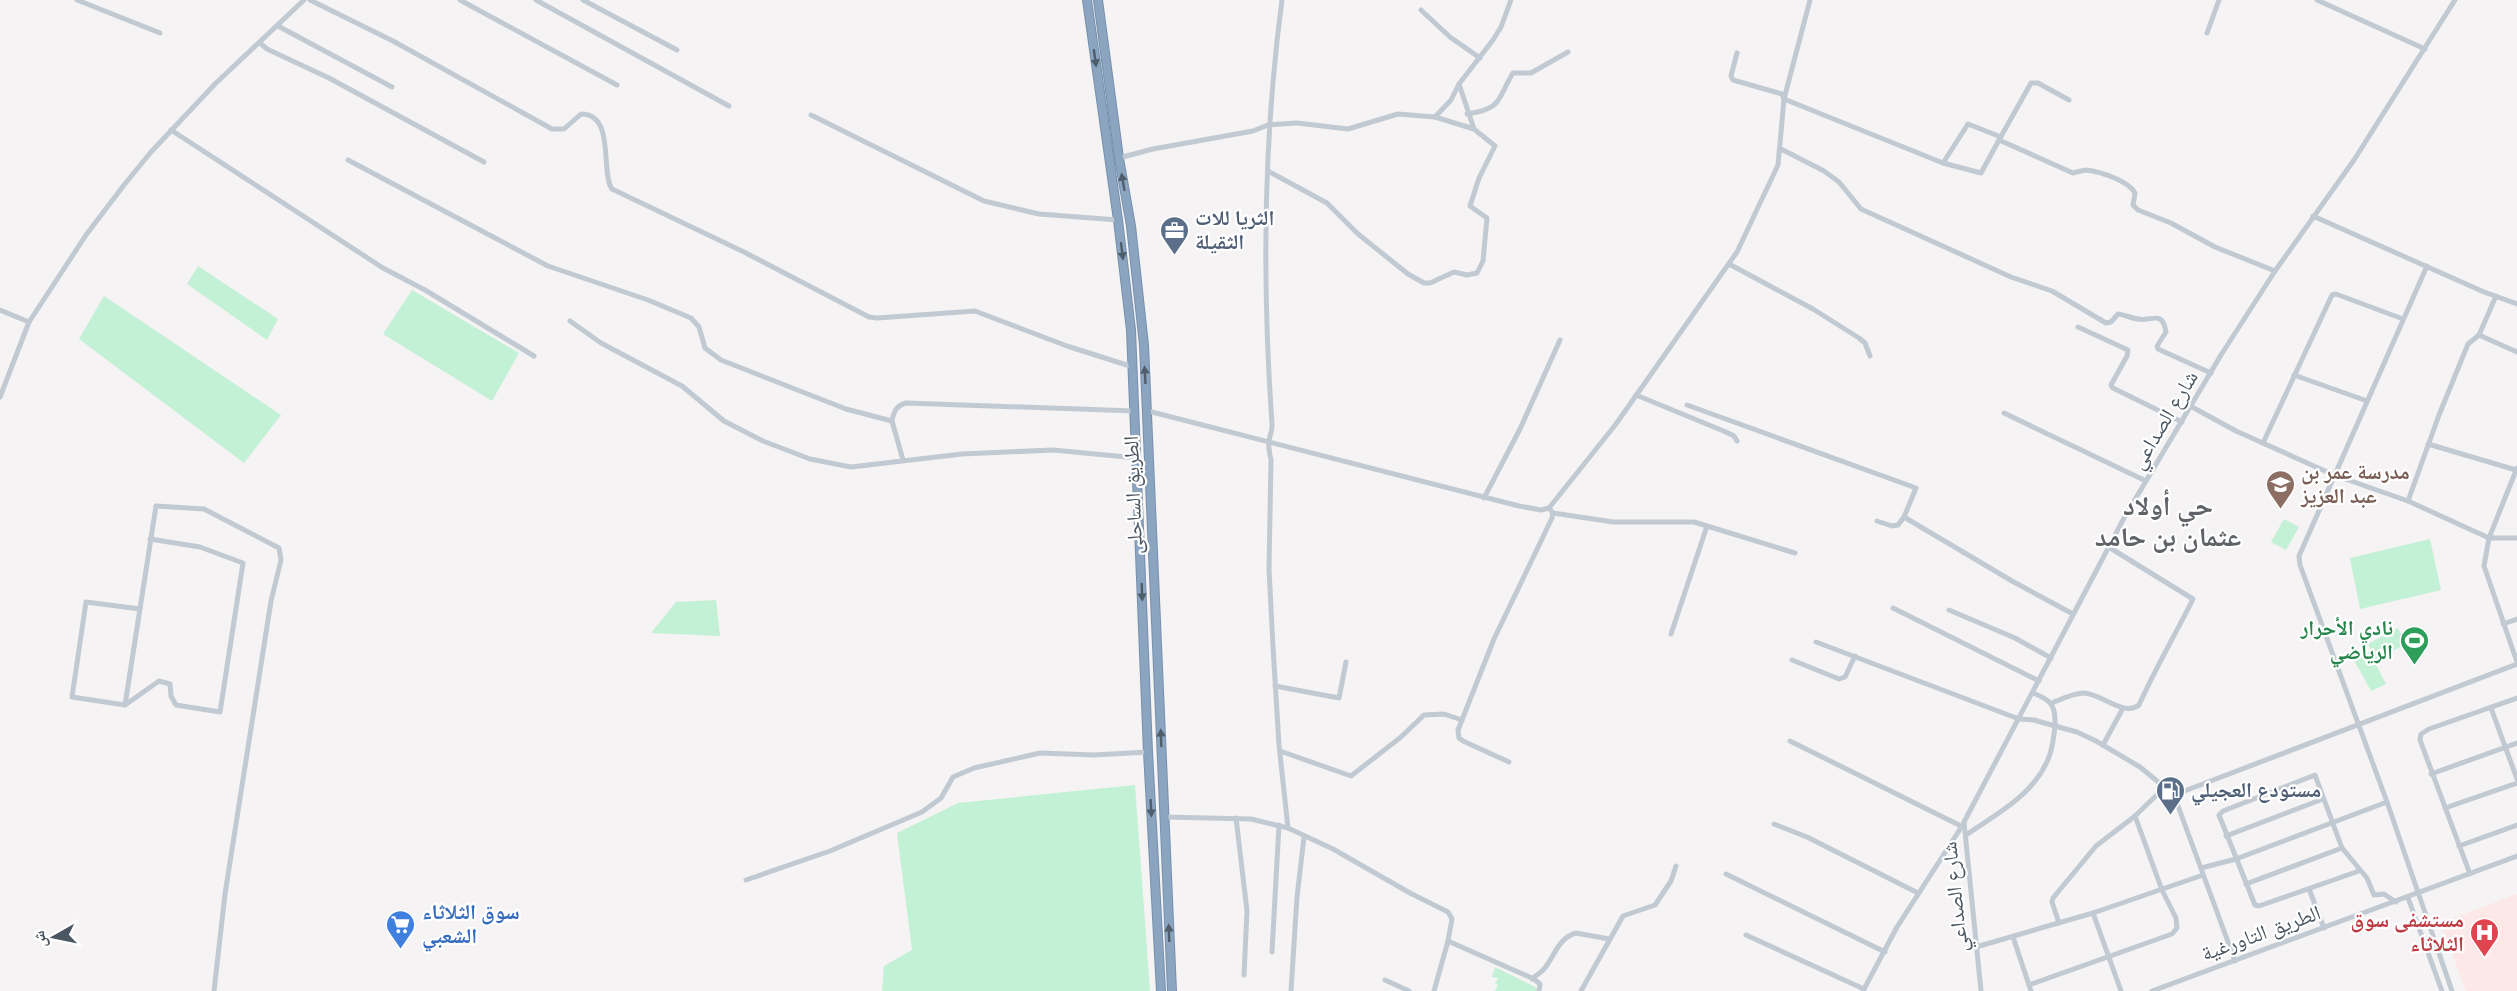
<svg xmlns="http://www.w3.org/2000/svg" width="2517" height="991" font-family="Figtree,'Noto Naskh Arabic',sans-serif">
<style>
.medical{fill:#fce8e6}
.green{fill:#c3f1d5}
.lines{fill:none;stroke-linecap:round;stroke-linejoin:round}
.highway-casing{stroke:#7690ad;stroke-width:10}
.minor{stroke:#c1cad2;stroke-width:5}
.highway{stroke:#8ba5c1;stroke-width:8}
.oneway{fill:#505e6b}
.labels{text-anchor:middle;stroke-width:4.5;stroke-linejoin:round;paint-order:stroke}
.service-label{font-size:21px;font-weight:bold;fill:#4e5e75;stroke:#fff;text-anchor:start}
.street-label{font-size:21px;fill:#4a5661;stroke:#fff}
.education-label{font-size:21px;font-weight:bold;fill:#785e54;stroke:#fff;text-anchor:start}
.leisure-label{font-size:21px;font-weight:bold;fill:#27864d;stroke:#fff;text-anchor:end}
.shop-label{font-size:21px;font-weight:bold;fill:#366cbe;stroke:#fff;text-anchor:start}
.health-label{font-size:21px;font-weight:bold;fill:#be3a42;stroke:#fff;text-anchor:end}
.district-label{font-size:27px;font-weight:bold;fill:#5f6368;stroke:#fff}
</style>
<rect width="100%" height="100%" fill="#f5f3f3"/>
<polygon class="medical" points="2517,894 2517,991 2466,991 2441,923"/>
<g class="green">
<polygon points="198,266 278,319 267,340 187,284"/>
<polygon points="412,290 519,353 492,401 383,334"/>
<polygon points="104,296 281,415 244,463 79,339"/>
<polygon points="2284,519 2299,527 2286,550 2271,542"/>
<polygon points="2430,539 2441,590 2360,609 2350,558"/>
<polygon points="716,600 720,636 651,633 676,602"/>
<polygon points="2398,628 2406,644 2376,660 2368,644"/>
<polygon points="2369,652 2386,684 2371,691 2354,660"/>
<polygon points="1135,785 1150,991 882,991 884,966 912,950 897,833 958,803"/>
<polygon points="1495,967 1537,988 1536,991 1495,991 1498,985 1495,984 1498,978 1492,977"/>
</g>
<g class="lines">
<defs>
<g id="highway">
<polyline points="1087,0 1118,220 1131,330 1148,752 1161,991"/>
<polyline points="1098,0 1119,158 1131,226 1144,345 1172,991"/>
</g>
</defs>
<use href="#highway" class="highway-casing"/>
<g class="minor">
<polyline points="77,0 160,33"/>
<path d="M 310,0 L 393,41 L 552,129 L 564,129 L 581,114 C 616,114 600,173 612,189 L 744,252 L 869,317 L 877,318 L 975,311 L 1067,346 L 1133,367"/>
<polyline points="460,0 617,85"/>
<polyline points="536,0 729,106"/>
<polyline points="583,0 677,50"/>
<path d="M 1282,0 C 1263,141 1262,282 1272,424 C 1273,431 1269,436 1269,442 C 1268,448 1270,455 1271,460 L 1269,569 L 1273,647 L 1279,745 L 1288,828"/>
<polyline points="2317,0 2425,49"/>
<polyline points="1421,10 1450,37 1480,58"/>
<polyline points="278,26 392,87"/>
<polyline points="2207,33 2219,0"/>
<polyline points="260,43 267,49 329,78 484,162"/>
<path d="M 1737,53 L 1731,76 L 1733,80 L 1782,94 L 1784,99 L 1943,163 L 1981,173 L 1999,140 L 2073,173 C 2078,172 2082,170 2087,170 C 2101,172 2129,181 2135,193 L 2133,205 L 2138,210 L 2171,223 L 2215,247 L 2275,271"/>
<path d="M 1467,114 C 1503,109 1497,99 1513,73 L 1531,73 L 1568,52"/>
<polyline points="811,115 984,201 1039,214 1118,220"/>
<polyline points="1435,117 1474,129"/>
<polyline points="171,130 383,268 425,290 534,356"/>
<polyline points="1999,140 2031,83 2038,83 2069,100"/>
<path d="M 1781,149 L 1824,171 L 1839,182 L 1861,209 L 2011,277 L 2052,291 L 2106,323 L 2111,322 L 2118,314 C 2125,315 2131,318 2138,319 C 2152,322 2162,309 2166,332 L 2157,346 L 2158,349 L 2211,373"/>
<polyline points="1119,158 1153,149 1253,131 1268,125 1297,123 1348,129 1398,114 1435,117 1451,100 1459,84 1493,40 1501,27 1511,0"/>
<polyline points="348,160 548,266 648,300 691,318 699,327 705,348 721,360 846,409 892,421 903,460"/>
<polyline points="1943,163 1968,124 2001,137"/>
<polyline points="1268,171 1327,203 1358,234 1408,274 1424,283 1430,283 1454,272 1467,275 1477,273 1483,261 1487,218 1470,206 1479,178 1495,146 1474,129 1459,84"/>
<polyline points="2313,216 2484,292 2517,304"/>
<polyline points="1729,264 1813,309 1859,338 1865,343 1870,356"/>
<polyline points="2427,266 2299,556 2300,565 2387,802 2452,991"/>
<polyline points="0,310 29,322"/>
<polyline points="570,321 601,343 682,386 724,421 763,441 810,459 851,467 962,454 1053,450 1137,458"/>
<polyline points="2078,327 2128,350 2127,356 2111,385 2113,388 2182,422"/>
<polyline points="2479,335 2517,352"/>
<polyline points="2294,375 2367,401"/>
<polyline points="1636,395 1726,432 1734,436 1737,441"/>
<polyline points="0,397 29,322 86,235 124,185 151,152 215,84 304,0"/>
<polyline points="1687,405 1916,488 1904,517 1898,525 1892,526 1877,521"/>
<polyline points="2192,407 2236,431 2334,475 2408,501 2489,538 2517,538"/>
<polyline points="1148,411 1519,506 1541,510 1549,508 1616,424 1737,252 1778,165 1784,99 1810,0"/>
<polyline points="2004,413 2146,481"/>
<path d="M 892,421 C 894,411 896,406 906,403 L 1135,411"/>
<polyline points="2263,443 2332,295 2336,294 2403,319"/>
<polyline points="2428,444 2516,470"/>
<polyline points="2517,468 2489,538 2484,566 2517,662"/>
<polyline points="1484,498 1520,429 1560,340"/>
<polyline points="2408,501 2439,415 2468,344 2479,335 2496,296"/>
<polyline points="1553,513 1613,522 1694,522 1795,553"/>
<polyline points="1904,517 2012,581 2073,614"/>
<polyline points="1893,608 2039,681"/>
<polyline points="140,609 86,602 72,697 125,705 159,681 170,684 171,696 176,705 220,712 243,563 200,547 150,539"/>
<polyline points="1949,610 2015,638 2051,658"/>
<polyline points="2503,624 2517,619"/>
<polyline points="1671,634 1707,526"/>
<path d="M 1816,642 L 2019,719 L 2034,720 L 2055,726 C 2054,735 2053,745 2050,754 C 2037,793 1998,813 1966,835"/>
<polyline points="1792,660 1839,679 1845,677 1855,656"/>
<polyline points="1275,686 1339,698 1346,662"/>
<path d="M 2033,693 C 2051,700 2056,705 2055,726 L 2077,732 L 2096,741 L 2140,767 L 2174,795 L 2235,961"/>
<path d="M 2052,703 C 2062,699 2073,693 2084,693 C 2102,694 2124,717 2139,705 C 2155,669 2175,635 2193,599 L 2107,546"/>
<polyline points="125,705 156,506 204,509 279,548 281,560 271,601 225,894 214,991"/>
<polyline points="2491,708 2517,779"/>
<polyline points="1790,741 1961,826"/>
<polyline points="2103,745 2123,708"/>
<polyline points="1280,751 1351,776 1401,737 1424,715 1444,714 1462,720"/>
<polyline points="1509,762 1463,741 1459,738 1458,730 1494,639 1552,518 1553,513 1549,508"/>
<polyline points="2431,774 2517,743"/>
<polyline points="2174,795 2517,664"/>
<polyline points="2445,808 2517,783"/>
<polyline points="1164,817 1251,819 1288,828 1333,849 1410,893 1448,912 1452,919 1448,941 1534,979 1540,984 1539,991"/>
<polyline points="1236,818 1247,911 1244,975"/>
<polyline points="1774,824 1807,837 1918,893"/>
<polyline points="2226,836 2323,799"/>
<polyline points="2459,846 2517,825"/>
<polyline points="2201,868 2236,859 2387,802"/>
<polyline points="2359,871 2259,906 2255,905 2219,815 2223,811 2315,775 2342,848 2367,878 2374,895 2384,894 2396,902"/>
<polyline points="1726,874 1885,952"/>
<polyline points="2470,874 2420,740 2421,734 2429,729 2517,698"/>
<polyline points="746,880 830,851 922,812 941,798 953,777 974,768 1040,753 1094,755 1148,752"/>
<polyline points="2246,884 2342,848"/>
<polyline points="2309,889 2324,928"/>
<polyline points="2408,898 2442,991"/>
<polyline points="2093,913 2121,991"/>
<polyline points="2059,923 2052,902 2053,898 2096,846 2135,816"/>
<polyline points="1746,935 1864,989"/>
<polyline points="2013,937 2031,991"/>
<polyline points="1976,947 2093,913 2203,875"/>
<polyline points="1272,952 1279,825"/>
<path d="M 1532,979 C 1536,975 1541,973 1544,969 C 1555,956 1558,938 1576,933 L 1609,939"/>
<polyline points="1385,980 1409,991"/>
<polyline points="2029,985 2172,934 2177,928 2176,918 2162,890 2135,816 2165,787"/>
<polyline points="1291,991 1297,897 1304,837"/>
<polyline points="1434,991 1448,941"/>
<polyline points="1581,991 1623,916 1655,905 1671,881 1676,866"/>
<polyline points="1863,991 1897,927 1964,823"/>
<polyline points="1981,991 1964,822 2124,518 2221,355 2275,271 2354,160 2455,0"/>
<polyline points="2152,991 2517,856"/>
</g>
<use href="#highway" class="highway"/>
</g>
<defs><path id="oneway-solid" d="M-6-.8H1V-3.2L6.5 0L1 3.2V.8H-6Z" transform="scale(1.5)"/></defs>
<g class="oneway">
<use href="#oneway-solid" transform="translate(1095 58) rotate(82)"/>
<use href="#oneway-solid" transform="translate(1123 182) rotate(-100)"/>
<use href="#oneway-solid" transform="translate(1122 251) rotate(83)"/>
<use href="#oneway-solid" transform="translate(1145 375) rotate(-93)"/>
<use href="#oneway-solid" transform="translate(1142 592) rotate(88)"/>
<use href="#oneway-solid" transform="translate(1161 738) rotate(-92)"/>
<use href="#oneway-solid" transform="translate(1151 808) rotate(87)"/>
<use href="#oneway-solid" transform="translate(1169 933) rotate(-92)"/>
</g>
<defs>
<symbol id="office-pin" viewBox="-11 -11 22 30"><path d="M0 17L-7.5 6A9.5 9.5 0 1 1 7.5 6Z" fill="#5c6f8a" stroke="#fff"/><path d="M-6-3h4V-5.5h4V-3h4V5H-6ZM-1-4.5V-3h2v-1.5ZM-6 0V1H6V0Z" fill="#fff"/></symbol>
<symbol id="school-pin" viewBox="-11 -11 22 30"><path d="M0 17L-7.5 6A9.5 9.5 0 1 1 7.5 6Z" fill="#8d6e63" stroke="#fff"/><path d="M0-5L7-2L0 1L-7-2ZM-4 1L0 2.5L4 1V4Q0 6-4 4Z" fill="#fff"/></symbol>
<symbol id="stadium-pin" viewBox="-11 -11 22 30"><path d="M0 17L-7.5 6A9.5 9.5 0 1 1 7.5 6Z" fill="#2e9e5b" stroke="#fff"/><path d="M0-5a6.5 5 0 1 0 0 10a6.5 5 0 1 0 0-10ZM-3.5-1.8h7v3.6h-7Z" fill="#fff"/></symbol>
<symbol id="fuel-pin" viewBox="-11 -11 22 30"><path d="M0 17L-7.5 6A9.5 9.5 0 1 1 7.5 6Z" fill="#5c6f8a" stroke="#fff"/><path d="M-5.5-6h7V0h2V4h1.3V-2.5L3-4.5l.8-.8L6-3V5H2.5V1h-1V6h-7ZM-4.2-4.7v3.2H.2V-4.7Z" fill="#fff"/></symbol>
<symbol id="supermarket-pin" viewBox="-11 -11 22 30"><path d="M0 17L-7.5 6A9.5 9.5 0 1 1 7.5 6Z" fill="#3f7fe0" stroke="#fff"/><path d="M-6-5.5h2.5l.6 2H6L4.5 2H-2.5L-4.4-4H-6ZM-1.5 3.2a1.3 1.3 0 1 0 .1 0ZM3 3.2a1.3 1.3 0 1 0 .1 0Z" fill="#fff"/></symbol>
<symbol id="hospital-pin" viewBox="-11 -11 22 30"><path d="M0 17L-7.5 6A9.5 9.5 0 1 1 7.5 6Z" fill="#e0444e" stroke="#fff"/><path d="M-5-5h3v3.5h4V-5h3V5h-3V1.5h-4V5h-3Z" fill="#fff"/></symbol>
</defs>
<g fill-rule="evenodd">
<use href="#office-pin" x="1158" y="214" width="33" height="45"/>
<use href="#school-pin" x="2264" y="468" width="33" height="45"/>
<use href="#stadium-pin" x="2398" y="624" width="33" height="45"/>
<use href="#fuel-pin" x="2154" y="774" width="33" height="45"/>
<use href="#supermarket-pin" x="384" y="908" width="33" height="45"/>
<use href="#hospital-pin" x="2468" y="916" width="33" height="45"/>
</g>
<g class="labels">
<g class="service-label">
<text x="1195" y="225">الثريا للات<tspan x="1195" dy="24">الثقيلة</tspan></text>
<text x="2191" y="797">مستودع العجيلي</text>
</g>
<g class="street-label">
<text transform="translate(2164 420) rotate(-59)" y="7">شارع الصداعي</text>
<text transform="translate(1133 495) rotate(-92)" y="7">الطريق الساحلى</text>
<text transform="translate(1955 897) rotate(-96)" y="7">شارع الصداعي</text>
<text transform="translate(2261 933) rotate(-20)" y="7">الطريق التاورغية</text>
</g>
<g class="education-label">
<text x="2301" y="479">مدرسة عمر بن<tspan x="2301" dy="24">عبد العزيز</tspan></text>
</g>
<g class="leisure-label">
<text x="2393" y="635">نادي الأحرار<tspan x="2393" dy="24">الرياضي</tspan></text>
</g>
<g class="shop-label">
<text x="422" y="919">سوق الثلاثاء<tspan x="422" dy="24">الشعبي</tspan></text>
</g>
<g class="health-label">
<text x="2464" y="927">مستشفى سوق<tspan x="2464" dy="24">الثلاثاء</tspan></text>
</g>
<g class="district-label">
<text x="2168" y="515">حي أولاد<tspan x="2168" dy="31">عثمان بن حامد</tspan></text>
</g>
</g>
<g transform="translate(54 937) rotate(261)" stroke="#ffffff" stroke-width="4.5" paint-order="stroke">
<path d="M0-4.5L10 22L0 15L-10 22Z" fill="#4a5661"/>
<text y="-9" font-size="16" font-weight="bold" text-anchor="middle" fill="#4a5661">ش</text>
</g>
</svg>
